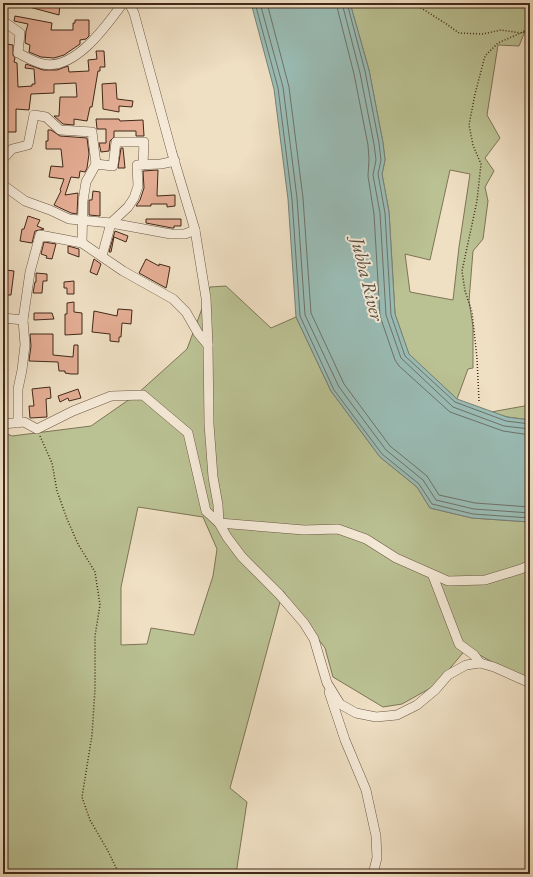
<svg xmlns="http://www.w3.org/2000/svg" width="533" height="877" font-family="'EB Garamond',serif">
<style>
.green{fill:#bac193;stroke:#7e7556;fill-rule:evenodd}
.water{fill:#9abcb5;stroke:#768177}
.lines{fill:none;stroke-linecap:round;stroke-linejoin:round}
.shore{stroke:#6e7267;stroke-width:1}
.building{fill:#e4ad94;stroke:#412919}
.minor-casing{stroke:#6c5644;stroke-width:10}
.path{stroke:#412919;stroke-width:1.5;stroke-dasharray:1 2;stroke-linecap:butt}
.minor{stroke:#f5ead8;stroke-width:9}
.labels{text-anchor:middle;stroke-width:4;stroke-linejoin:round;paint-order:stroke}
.water-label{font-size:19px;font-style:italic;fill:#574e40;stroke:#f5ead8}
</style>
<rect width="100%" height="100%" fill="#efdfc3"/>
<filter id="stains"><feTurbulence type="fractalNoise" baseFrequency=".005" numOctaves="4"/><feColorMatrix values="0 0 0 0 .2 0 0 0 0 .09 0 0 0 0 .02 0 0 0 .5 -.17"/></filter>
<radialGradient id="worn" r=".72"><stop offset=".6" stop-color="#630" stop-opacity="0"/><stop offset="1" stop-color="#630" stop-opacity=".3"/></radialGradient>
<g class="green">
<path d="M 350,3 L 524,3 L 530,12 L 530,19 L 519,46 L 498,45 L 487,115 L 500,138 L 485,158 L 494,171 L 485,187 L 488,201 L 483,239 L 473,251 L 469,301 L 473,327 L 473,368 L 468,369 L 457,399 L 409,355 L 395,314 L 389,212 L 382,174 L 385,160 L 383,143 L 369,70 ZM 450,170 L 470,174 L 459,247 L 453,300 L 410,292 L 405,254 L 430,260 Z"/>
<path d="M 226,286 L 271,328 L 296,317 L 331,391 L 380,457 L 417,487 L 430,508 L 472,518 L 530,522 L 530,679 L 521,678 L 467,648 L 436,685 L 402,704 L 383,707 L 333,677 L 325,648 L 283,591 L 230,788 L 247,802 L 236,874 L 3,874 L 3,432 L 12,436 L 91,426 L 137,394 L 187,349 L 210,287 ZM 138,507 L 203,517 L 217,549 L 213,576 L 194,635 L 151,628 L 147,644 L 121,645 L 121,587 Z"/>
<polygon points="530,405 530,420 507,417 491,412"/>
</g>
<polygon class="water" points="251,3 350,3 369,70 383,143 385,160 382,174 389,212 395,314 409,354 457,399 507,417 530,420 530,522 472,518 430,508 417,487 380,457 331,391 296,317 288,199 274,89"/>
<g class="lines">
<g class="shore">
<polyline points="255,3 278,88 292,199 300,316 334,390 382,454 419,484 432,504 473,514 530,518"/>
<polyline points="260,3 283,87 297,198 305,315 339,387 386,450 423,480 436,500 474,509 530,513"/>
<polyline points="267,3 289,87 303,198 311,313 344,384 390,446 427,476 439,495 475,503 530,507"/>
<polyline points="336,3 354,74 368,145 369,159 368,176 374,214 380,316 395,360 399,366 450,412 503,431 530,435"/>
<polyline points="342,3 360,73 374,144 376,160 373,175 380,213 386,315 401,358 453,407 504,426 530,429"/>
<polyline points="347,3 365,71 379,143 381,160 378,174 385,213 391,315 405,356 455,402 506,421 530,424"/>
</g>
</g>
<g class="building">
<polygon points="22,3 60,4 59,15 22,5"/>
<polygon points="15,16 52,23 51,30 73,30 73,23 75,23 75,20 89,20 89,36 86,39 80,40 80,44 64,55 54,58 41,57 29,52 30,45 25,43 26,31 28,24 14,21"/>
<polygon points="6,44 13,45 13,55 15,58 14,62 17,63 18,87 32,86 32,84 35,84 34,69 25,68 26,64 43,70 57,70 68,66 69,72 89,71 88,60 97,59 96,51 104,51 105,67 100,67 100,71 98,71 92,107 90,107 87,121 74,119 74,125 63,124 54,116 59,116 60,97 77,97 76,83 54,84 54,93 31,94 29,110 16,109 16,132 3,132 3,61 4,61"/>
<polygon points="116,83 117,99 133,101 132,107 119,106 119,112 103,109 102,84"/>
<polygon points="96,119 119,119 120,121 143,120 144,136 136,136 136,131 114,131 114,137 110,141 109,151 101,152 99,143 106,143 106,129 97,129"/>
<polygon points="48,130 51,130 60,136 87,138 89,154 87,168 85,172 80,171 79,178 71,177 65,195 78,193 77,214 71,213 54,205 61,191 60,190 64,179 49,177 51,166 63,167 61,149 46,149 46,141 48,141"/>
<polygon points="121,148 123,148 125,168 118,168"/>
<polygon points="158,170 157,196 175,195 175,206 167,207 167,204 151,204 151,206 136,206 140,200 144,188 143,171"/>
<polygon points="93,191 100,192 100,216 89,215 89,200 92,200"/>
<polygon points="28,216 40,220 37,226 44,229 35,231 32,243 20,241 22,229 24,229"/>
<polygon points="146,219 181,219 181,226 174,226 174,228 172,228 146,223"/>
<polygon points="115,231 128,236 126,242 114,237 111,252 109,252"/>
<polygon points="44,242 56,244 52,259 46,258 47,256 41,254"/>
<polygon points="68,246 79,249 79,257 68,253"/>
<polygon points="94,259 101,264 97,275 90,272"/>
<polygon points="146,259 159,266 159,264 170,267 167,284 166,288 139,273"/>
<polygon points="6,270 14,271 11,295 3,295"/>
<polygon points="36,273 47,274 47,281 43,281 42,293 33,293 35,282 36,282"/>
<polygon points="74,281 74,294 67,294 67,288 64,288 64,282"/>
<polygon points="74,302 74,312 82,313 82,334 65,335 65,314 67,314 67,303"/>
<polygon points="118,309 132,310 131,324 122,323 121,337 119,337 119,342 110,341 110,334 92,332 94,311 117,316"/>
<polygon points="34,313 52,313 54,319 34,320"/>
<polygon points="30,334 53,334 53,355 73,357 74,345 78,345 78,374 71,374 65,373 65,371 59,371 58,362 29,361 31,346"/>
<polygon points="50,387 51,398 46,399 47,417 30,418 29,406 34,406 32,389"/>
<polygon points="78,389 81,398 69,401 68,398 60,402 58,396"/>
</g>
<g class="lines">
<defs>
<g id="minor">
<polyline points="129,3 134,13 172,153 195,230 206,298 208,345"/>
<path d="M 3,21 L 20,33 L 18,53 C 26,57 34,62 43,64 C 75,71 107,25 123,3"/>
<polyline points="3,159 12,149 28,145 34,115 46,117 60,130 92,132 96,164"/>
<polyline points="3,185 25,201 50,210 69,219 111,223 171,234 185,234 195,230"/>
<polyline points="82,243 83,201 86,182 96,164 113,166 116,142 144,142 143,165"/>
<polyline points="102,256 111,223 128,207 134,198 138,186 137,165 161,164 175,161"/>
<polyline points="3,318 23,320 30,272 40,235 82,243 123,271 173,299 186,312 198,333 208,345 209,424 213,477 218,505 219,523 227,537 242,557 279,594 304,623 314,639 327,683 340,704 356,713 376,717 397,715 417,705 435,690 448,675 466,665 480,663 494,667 530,683"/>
<polyline points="18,423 18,389 22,370 25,345 23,320"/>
<polyline points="3,424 24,422 37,429 73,411 111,396 143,395 188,433 206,511 219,523 304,530 338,529 366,539 396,558 448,581 485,580 521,569 530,565"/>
<polyline points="433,576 459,644 474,655 480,663"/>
<polyline points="329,692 345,740 366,790 376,836 377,858 373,874"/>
</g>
</defs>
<use href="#minor" class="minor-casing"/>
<g class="path">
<polyline points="413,3 445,23 459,33 483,34 501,30 521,33"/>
<polyline points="523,32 530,35"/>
<polyline points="479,401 477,358 472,312 465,291 462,271 477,201 481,164 473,145 469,125 475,94 485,56 498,43 523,32 530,26"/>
<polyline points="40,436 52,463 57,491 67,519 78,544 95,572 100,605 95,636 95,689 92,735 82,797 90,820 108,851 119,874"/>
</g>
<use href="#minor" class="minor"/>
</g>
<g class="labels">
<g class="water-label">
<text transform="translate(368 279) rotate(76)" y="7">Jubba River</text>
</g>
</g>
<rect width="533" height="877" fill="none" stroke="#efdfc3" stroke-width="16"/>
<rect x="4" y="4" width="525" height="869" fill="none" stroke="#412919" stroke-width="2"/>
<rect x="8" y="8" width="517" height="861" fill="none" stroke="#412919"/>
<rect width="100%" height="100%" filter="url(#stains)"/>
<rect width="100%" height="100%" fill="url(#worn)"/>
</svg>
